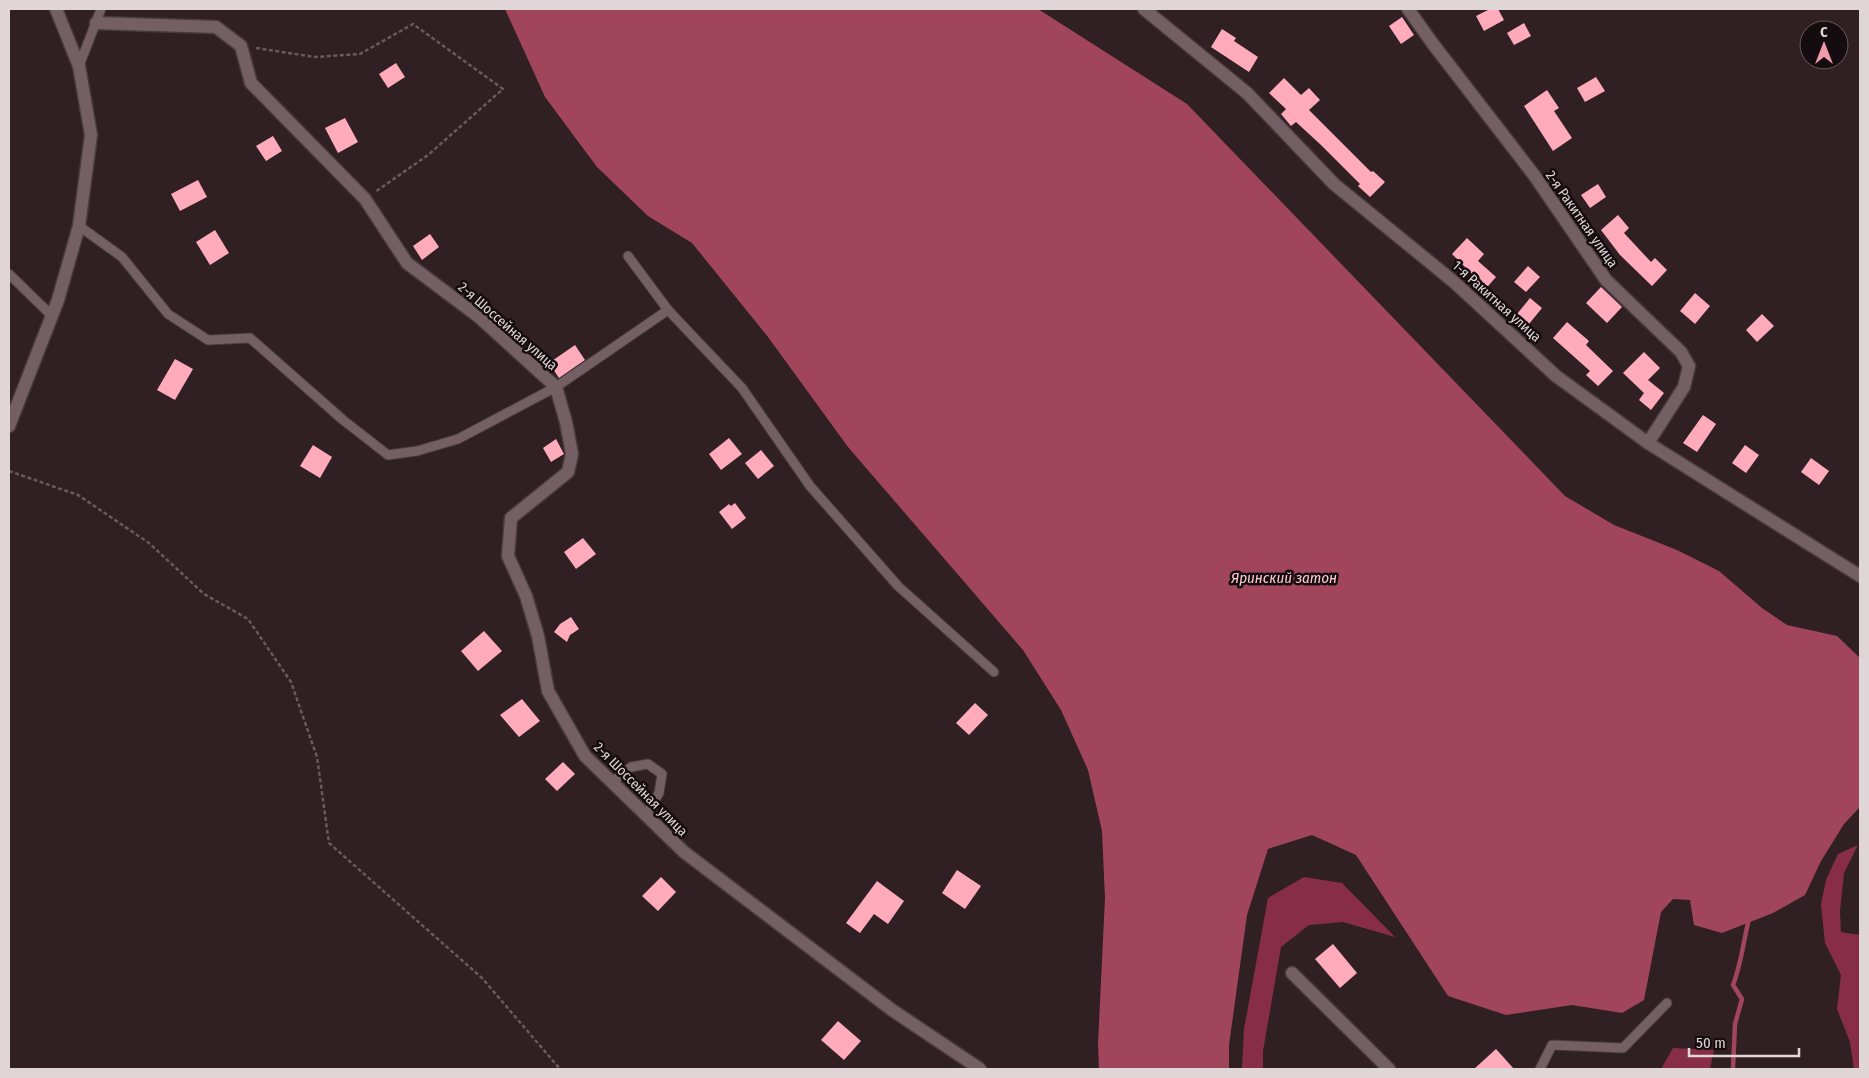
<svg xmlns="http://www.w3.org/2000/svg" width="1869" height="1078" font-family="'Fira Sans Condensed',sans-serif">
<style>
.forest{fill:#872d47}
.water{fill:#a1455d}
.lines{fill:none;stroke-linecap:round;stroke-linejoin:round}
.stream{stroke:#a1455d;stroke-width:4.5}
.building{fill:#ffabbc}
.lane-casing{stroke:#483b3d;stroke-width:11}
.street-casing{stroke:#483b3d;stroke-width:15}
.secondary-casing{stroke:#483b3d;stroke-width:15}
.path{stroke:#695a5d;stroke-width:2.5;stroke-dasharray:4 2.5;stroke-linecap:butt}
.lane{stroke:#746064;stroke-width:9}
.street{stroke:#746064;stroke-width:12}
.secondary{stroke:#746064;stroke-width:12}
.labels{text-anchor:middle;stroke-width:5;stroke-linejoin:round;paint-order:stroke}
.street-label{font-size:14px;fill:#e1d6d7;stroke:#140c0e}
.water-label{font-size:15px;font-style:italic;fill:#ffc9d3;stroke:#140c0e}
</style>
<rect width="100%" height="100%" fill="#312023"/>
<g class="forest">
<polygon points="1858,845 1844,873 1840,911 1841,932 1860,935 1860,1069 1854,1069 1850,1042 1837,1009 1841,975 1825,943 1821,904 1826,880 1838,854"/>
<polygon points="1304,877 1342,883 1395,937 1343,922 1309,925 1281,947 1263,1051 1263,1069 1242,1069 1244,1029 1268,898"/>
<polygon points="1673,1048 1714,1050 1710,1069 1661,1069"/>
</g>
<polygon class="water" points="505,9 1038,9 1187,104 1565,496 1614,525 1677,550 1719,571 1762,608 1787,625 1837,636 1860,658 1860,807 1844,824 1821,861 1805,895 1773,913 1722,933 1694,925 1690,900 1673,899 1661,912 1644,1000 1622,1013 1572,1005 1506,1015 1448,996 1356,855 1312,835 1268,849 1247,915 1229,1045 1229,1069 1099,1069 1098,1044 1105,898 1102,831 1088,770 1061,710 1023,650 848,447 768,337 692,243 648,216 597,167 545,97"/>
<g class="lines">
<path class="stream" d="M 1733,1069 L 1735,1024 L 1742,999 L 1733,985 C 1741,965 1743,944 1748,923"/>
</g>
<g class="building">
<polygon points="1490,9 1498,9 1504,20 1484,31 1476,16"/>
<polygon points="1402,17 1414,35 1401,44 1389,26"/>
<polygon points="1524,23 1531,36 1514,45 1507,33"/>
<polygon points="1222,29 1236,38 1234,41 1258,57 1249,72 1211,47"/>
<polygon points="396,63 405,77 388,88 379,74"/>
<polygon points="1596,77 1605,91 1585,102 1577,88"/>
<polygon points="1284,78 1301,95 1309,88 1320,100 1309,110 1371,172 1373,171 1385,182 1370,197 1358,186 1360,184 1321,145 1296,122 1291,126 1281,114 1286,109 1269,93"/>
<polygon points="1547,90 1559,108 1554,111 1572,138 1553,151 1524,106"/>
<polygon points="345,118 358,142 338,153 325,128"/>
<polygon points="273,136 282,151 266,161 256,146"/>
<polygon points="198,180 207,197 180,211 171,194"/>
<polygon points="1598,184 1606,197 1590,208 1581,195"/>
<polygon points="1618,215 1629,228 1624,233 1651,262 1655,258 1667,270 1652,286 1620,255 1601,230"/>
<polygon points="215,230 229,253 210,265 196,242"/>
<polygon points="430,234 439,247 422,260 413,246"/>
<polygon points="1467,238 1484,254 1478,261 1496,277 1482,293 1470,282 1475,277 1452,254"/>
<polygon points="1528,266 1540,277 1526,292 1514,282"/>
<polygon points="1601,287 1622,307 1607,323 1586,303"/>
<polygon points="1695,293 1710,306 1695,324 1680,311"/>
<polygon points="1530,298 1542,308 1529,324 1517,314"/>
<polygon points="1762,314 1774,326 1757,342 1746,330"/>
<polygon points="1567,322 1589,341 1586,345 1613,371 1598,386 1586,375 1590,371 1553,338"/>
<polygon points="575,345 585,360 559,378 549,363"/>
<polygon points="1644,352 1660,368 1648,380 1664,393 1651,410 1639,400 1644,393 1623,373"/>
<polygon points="175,359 193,369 175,400 157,390"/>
<polygon points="1703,415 1716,424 1697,452 1683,443"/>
<polygon points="729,438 742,454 721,470 709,454"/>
<polygon points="556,439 564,454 551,462 543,448"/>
<polygon points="313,445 332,457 320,478 300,466"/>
<polygon points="1745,445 1759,455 1746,473 1732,463"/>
<polygon points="761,450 774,466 758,479 745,463"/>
<polygon points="1811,458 1829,471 1819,485 1801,472"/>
<polygon points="735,503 746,518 732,529 719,512 729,504 731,506"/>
<polygon points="583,538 596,554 576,569 564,552"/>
<polygon points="571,617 579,629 570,635 567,642 554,632 560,624"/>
<polygon points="484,631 502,651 478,671 461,651"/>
<polygon points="522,699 540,721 519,737 500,715"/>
<polygon points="975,703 988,715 969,735 956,723"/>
<polygon points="563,762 575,774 557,791 545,779"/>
<polygon points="957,870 981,886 965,909 942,893"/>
<polygon points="661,877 676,892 658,911 642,896"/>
<polygon points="877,881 904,901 888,924 874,914 860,933 846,923"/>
<polygon points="1333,944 1357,973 1340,988 1315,959"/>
<polygon points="838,1021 861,1041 844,1060 821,1040"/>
<polygon points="1496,1049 1514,1069 1474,1069"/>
</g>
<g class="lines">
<defs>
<g id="lane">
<polyline points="79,66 101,9"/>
<polyline points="79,226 122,257 168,314 208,340 250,338 343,420 388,455 417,451 458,439 556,387 668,310"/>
<polyline points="628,256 668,310 742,388 810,486 898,586 994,672"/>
<polyline points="9,274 52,316"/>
<polyline points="612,782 631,767 648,764 662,774 659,793 646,815"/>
<polyline points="1540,1069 1552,1045 1623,1048 1667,1003"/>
</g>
<g id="street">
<polyline points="1144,9 1247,93 1334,184 1454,282 1556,376 1648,443 1860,576"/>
<polyline points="1408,9 1433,44 1534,175 1606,280 1681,352 1689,366 1684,387 1648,443"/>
<polyline points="96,23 216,27 241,46 251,83 365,199 407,263 479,317 556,387 566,422 572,454 568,472 511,518 508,556 526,596 538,636 548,691 585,756 684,852 892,1010 980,1069"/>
<polyline points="1292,973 1389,1069"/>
</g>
<polyline id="secondary" points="9,426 58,300 79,226 91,135 79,66 56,9"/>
</defs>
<use href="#lane" class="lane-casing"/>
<use href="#street" class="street-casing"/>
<use href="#secondary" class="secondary-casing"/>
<g class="path">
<polyline points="256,48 315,57 360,54 413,24 503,89 428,155 375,192"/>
<polyline points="9,471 78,495 149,543 204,594 248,619 291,682 317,757 329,843 482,978 560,1069"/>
</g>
<use href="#lane" class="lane"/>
<use href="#street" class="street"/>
<use href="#secondary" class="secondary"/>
</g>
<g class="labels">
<g class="street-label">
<text transform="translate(1582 219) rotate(55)" y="5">2-я Ракитная улица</text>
<text transform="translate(1497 301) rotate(42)" y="5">1-я Ракитная улица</text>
<text transform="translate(508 326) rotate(41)" y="5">2-я Шоссейная улица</text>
<text transform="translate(641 789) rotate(45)" y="5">2-я Шоссейная улица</text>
</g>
<g class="water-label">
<text x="1284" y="583">Яринский затон</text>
</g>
</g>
<rect width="1869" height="1078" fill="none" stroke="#e1d6d7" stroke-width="20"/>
<g transform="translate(1824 45)"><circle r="24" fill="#140c0e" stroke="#665d5e"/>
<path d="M0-4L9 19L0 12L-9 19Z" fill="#f29aad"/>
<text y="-8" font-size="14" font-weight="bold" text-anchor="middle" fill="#e1d6d7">С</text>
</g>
<path d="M1689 1048v8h110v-8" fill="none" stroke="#e1d6d7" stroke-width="2.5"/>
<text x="1696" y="1048" font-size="15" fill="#e1d6d7" stroke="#140c0e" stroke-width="4" paint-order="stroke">50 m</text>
</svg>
